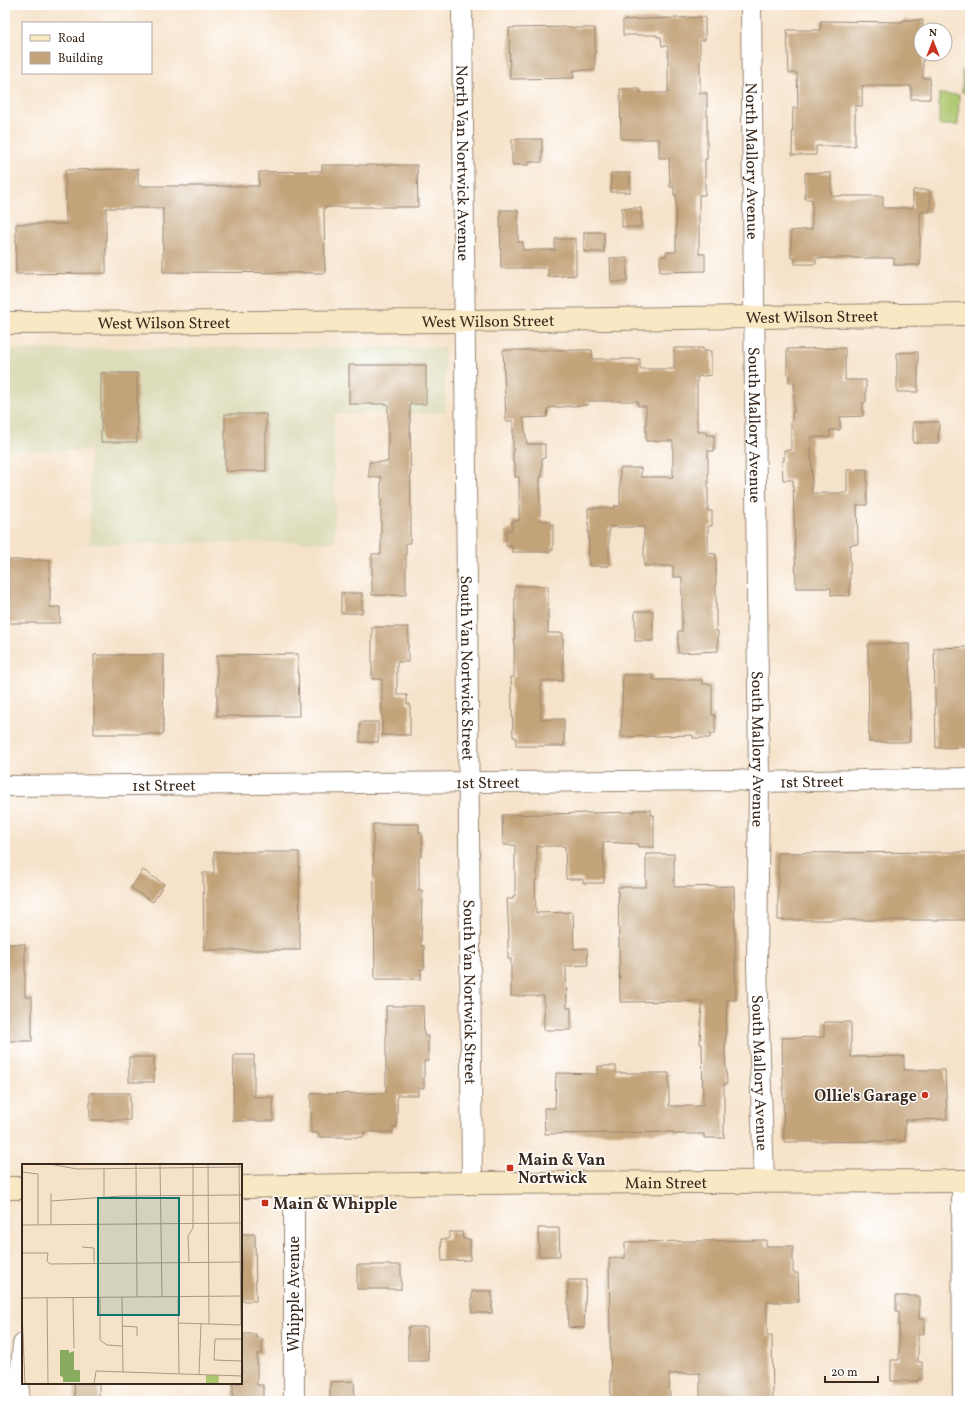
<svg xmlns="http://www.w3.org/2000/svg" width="975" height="1406" font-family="Vollkorn,serif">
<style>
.built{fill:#deddbb}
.green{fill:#abc66c;stroke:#737845}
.building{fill:#c3a379}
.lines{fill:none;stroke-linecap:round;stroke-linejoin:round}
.minor-casing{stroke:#988674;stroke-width:22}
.secondary-casing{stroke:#988674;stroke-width:24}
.minor{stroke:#fff;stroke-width:20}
.secondary{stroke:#f8e8c3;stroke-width:22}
.poi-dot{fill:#c8321e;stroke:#fff;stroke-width:1.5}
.labels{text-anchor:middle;stroke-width:3;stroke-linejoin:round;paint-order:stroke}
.street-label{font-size:16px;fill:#3b2a1e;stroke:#fff}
.poi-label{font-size:16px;font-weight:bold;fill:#3b2a1e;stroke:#fff;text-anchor:start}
.inset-road{fill:none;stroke:#ab9885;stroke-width:1}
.view{fill:#0f766e;fill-opacity:0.15;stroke:#0f766e;stroke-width:2}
.inset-edge{fill:none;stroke:#3b2a1e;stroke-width:2}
</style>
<rect width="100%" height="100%" fill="#fff"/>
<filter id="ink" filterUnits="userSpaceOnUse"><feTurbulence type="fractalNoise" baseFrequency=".025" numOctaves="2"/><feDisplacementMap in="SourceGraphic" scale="8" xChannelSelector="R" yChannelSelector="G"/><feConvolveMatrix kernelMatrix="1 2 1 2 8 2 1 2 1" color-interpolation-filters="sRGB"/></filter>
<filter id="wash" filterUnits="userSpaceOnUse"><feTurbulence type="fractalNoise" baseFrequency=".012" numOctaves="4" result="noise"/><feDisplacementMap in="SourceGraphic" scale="16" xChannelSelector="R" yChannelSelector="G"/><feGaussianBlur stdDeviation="0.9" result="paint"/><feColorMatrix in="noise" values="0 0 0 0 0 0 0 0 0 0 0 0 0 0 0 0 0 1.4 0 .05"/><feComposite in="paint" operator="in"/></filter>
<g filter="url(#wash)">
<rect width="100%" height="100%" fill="#f6e2c9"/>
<polygon class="built" points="445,347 445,413 334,414 335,542 90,544 90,450 5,451 5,349"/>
<g class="green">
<rect x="962" y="70" width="8" height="22"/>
<polygon points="939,94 959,95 958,125 939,125"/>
</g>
<g id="blocks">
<g class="building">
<polygon points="705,17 705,40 700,40 700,93 707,93 707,159 705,159 705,195 699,195 699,254 705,254 705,271 660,272 660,256 666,256 666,252 676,252 676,195 674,195 674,187 670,187 669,158 659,158 659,139 621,139 620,89 640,89 641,93 668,93 668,46 662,46 661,37 657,37 657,35 623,35 623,20"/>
<polygon points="903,20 923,20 921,54 923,54 923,78 930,78 930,99 911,99 911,86 862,86 862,106 855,106 855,146 816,146 816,155 792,155 793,108 798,108 797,73 789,73 787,30 820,30 821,21 903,22"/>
<polygon points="573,27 573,28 595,28 595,70 574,70 574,78 510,79 509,28"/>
<polygon points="512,139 542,139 542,162 529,162 529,165 512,165"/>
<polygon points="322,165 417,165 418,207 324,207 325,273 163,272 163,208 106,208 106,273 16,274 16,224 66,224 65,170 138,169 138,186 259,186 259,172 322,171"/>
<rect x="611" y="173" width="19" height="19"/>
<polygon points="805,173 831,173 831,196 883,196 883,208 913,208 913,190 930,190 930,212 920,212 920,265 894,265 894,258 816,258 816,264 795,264 795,258 791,258 791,231 812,229 812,199 805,199"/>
<rect x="622" y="208" width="19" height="19"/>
<polygon points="500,210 518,210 518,242 523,242 523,250 555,250 555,239 576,239 576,275 548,277 548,268 501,268"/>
<rect x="584" y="232" width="20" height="20"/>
<polygon points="610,258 627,258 627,282 611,282"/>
<polygon points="674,348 703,348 703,351 711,351 711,375 697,377 697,432 706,432 706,435 714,435 714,451 708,451 708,511 712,511 712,526 708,526 708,553 716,554 716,631 718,631 718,651 678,653 678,631 682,631 682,577 673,577 673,566 644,566 644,527 609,527 609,566 589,566 588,508 614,508 614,506 620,506 620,468 641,468 641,477 673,477 673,441 646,441 646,406 638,406 638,401 588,401 588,405 548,408 547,417 523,418 527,444 545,444 545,458 542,458 542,477 540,477 540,521 550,521 550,524 553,524 553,550 550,550 550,552 512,552 512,546 506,546 506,530 512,530 512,521 519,521 519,477 515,477 515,463 513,463 513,421 506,421 503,350 592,350 592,359 640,359 640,369 674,369"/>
<polygon points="845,348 845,380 866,380 866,402 863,402 863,416 840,417 840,430 830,430 830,437 811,437 812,493 847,493 847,470 867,469 867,505 857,505 858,544 850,545 850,596 831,595 831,588 796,588 793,480 783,480 782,461 784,461 784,450 791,450 791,421 792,421 792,412 794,412 794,382 789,382 789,374 787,374 787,349"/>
<polygon points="918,352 918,392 897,392 897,353"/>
<polygon points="349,365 426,365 426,404 410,404 411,527 410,527 410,543 406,543 406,595 372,595 372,554 381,554 381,477 369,477 369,462 388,462 388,404 349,404"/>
<rect x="101" y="373" width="36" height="69"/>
<rect x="225" y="414" width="41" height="57"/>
<polygon points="913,422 939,422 938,443 913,443"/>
<polygon points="5,560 50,560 50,607 60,607 60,623 5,623"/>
<polygon points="515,586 548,586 548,633 563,633 563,681 541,681 541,719 564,719 564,746 516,746 516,737 513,737 511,677 514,677"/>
<rect x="341" y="593" width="21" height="20"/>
<rect x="635" y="611" width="18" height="30"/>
<polygon points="372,627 408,627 408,662 397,662 397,695 407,695 407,704 410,704 410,735 382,735 382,679 372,679"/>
<polygon points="868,644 909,644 910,742 869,742"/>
<polygon points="970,647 970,747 936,748 934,648"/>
<polygon points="298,654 299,716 217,716 217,655"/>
<polygon points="94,655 164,655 163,734 94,734"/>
<polygon points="623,675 653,675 653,680 702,680 702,684 712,684 712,715 715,715 715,734 710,734 710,738 693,738 693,735 621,737"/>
<rect x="360" y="722" width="18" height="20"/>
<polygon points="634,810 651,810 651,815 654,815 654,847 638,847 638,844 603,842 604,883 583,883 583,879 566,879 565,846 537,846 537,880 535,880 536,913 573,912 574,949 587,948 588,965 566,966 567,1008 571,1008 571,1030 544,1030 544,996 511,996 511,959 508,959 508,939 509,939 507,899 513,899 513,896 515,896 515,845 503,845 502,815 634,812"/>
<polygon points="373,824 419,824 419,833 422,833 422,856 419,856 419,890 422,890 421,946 424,946 424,969 421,969 421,979 375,979"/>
<polygon points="214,852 299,852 300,950 204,950 203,873 214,873"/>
<polygon points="969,852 969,920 778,920 778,853"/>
<polygon points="646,854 674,854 674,887 734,886 736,1000 727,1000 725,1052 727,1084 724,1084 724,1138 704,1138 704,1134 674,1134 674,1132 545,1134 544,1108 555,1108 556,1073 598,1074 598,1066 616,1066 616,1073 669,1073 669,1106 703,1106 702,1044 700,1044 702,1001 620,1002 618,887 646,887"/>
<polygon points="143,870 164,884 153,902 131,888"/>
<polygon points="5,944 25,944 25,997 32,997 32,1041 5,1041"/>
<polygon points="386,1006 423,1006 424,1036 428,1036 428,1061 424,1061 424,1088 418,1088 418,1095 397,1095 397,1127 393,1127 393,1132 364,1132 364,1137 319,1137 319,1133 311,1133 311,1094 386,1093"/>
<polygon points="824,1022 851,1022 851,1057 904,1056 904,1070 945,1070 947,1119 905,1120 905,1141 784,1142 782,1038 824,1037"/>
<polygon points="234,1055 254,1055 254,1097 273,1097 273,1121 233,1121"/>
<rect x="129" y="1057" width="25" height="25"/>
<rect x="90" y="1093" width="40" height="27"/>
<polygon points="538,1228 559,1228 560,1256 539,1256"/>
<polygon points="449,1232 462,1232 463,1239 470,1239 470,1260 442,1261 441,1239 449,1239"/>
<polygon points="241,1234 255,1234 256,1301 241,1301"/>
<polygon points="766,1240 766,1246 793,1246 793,1273 798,1273 799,1302 767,1302 767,1336 772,1336 773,1401 700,1401 700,1373 669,1374 670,1401 611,1401 609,1258 625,1258 625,1242"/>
<rect x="357" y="1265" width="44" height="24"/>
<polygon points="568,1280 586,1280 584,1328 568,1327"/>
<rect x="472" y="1291" width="20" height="22"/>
<polygon points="896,1296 919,1296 919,1319 924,1319 924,1334 918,1334 918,1362 922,1362 922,1379 918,1379 918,1381 891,1381 891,1360 899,1360 899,1311 896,1311"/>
<polygon points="408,1327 427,1327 428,1361 408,1361"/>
<polygon points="241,1334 256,1334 256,1338 262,1338 262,1354 257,1354 257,1385 263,1385 263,1401 233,1401 233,1383 241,1383"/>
<polygon points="354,1381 355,1401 330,1401 330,1382"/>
<polygon points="74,1383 99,1383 99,1401 75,1401"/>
</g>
</g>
</g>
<g filter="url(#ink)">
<use href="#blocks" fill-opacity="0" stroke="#988674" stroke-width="1"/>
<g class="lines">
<defs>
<g id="minor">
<path id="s1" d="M 462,5 L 472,1183"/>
<path id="s2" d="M 751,5 L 759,782 L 757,966 L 764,1182"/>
<path id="s3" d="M 5,786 L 737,780 L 759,782 L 970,778"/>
<polyline points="962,1181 963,1401"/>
<polyline points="294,1187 294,1401"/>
<polyline points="18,1401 23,1344"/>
</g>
<g id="secondary">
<path id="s4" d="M 5,323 L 464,321 L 970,314"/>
<path id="s5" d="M 241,1187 L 472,1183 L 970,1181"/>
<polyline points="5,1188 23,1188"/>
</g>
</defs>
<use href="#minor" class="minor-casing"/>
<use href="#secondary" class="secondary-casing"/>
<use href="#minor" class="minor"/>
<use href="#secondary" class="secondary"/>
</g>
</g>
<g class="poi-dot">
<circle cx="925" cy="1095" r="4"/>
<rect x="506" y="1164" width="8" height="8" rx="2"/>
<rect x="261" y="1199" width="8" height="8" rx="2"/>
</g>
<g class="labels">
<g class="street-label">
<text dy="6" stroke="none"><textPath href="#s2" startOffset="156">North Mallory Avenue</textPath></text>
<text dy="6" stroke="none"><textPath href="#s1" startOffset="158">North Van Nortwick Avenue</textPath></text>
<text dy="6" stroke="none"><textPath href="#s4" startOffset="807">West Wilson Street</textPath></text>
<text dy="6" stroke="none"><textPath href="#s4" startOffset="483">West Wilson Street</textPath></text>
<text dy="6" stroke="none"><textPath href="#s4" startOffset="159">West Wilson Street</textPath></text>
<text dy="6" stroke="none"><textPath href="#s2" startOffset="420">South Mallory Avenue</textPath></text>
<text dy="6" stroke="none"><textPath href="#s1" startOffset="663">South Van Nortwick Street</textPath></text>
<text dy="6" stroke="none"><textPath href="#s2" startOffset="744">South Mallory Avenue</textPath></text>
<text dy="6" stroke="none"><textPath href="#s3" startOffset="807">1st Street</textPath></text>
<text dy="6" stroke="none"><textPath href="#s3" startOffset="483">1st Street</textPath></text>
<text dy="6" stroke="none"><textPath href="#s3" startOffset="159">1st Street</textPath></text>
<text dy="6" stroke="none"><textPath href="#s1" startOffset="987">South Van Nortwick Street</textPath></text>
<text dy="6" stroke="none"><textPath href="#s2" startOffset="1068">South Mallory Avenue</textPath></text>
<text dy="6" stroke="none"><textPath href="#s5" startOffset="425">Main Street</textPath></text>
<text transform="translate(293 1294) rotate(-90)" y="6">Whipple Avenue</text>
</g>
<g class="poi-label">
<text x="917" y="1101" text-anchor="end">Ollie's Garage</text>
<text x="518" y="1165">Main &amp; Van<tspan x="518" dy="18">Nortwick</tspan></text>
<text x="273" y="1209">Main &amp; Whipple</text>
</g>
</g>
<g transform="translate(22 1164)">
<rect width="220" height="220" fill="#f6e2c9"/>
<path d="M 184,211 L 197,211 L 196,220 L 184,220 Z" fill="#abc66c"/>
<path d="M 38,186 L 47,186 L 47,189 L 52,187 L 52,206 L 58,206 L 58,218 L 41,218 L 41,213 L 38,212 Z" fill="#88ab60"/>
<path class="inset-road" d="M 28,0 L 55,5 L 220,3M 114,0 L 115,133M 138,0 L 140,132M 186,0 L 187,160M 217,0 L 219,161M 82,4 L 82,33M 0,8 L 16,10 L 16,61M 29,29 L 29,61M 29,37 L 99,32 L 220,31M 0,61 L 220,59M 60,83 L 72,84 L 72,99M 0,89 L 26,89 L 25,97 L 28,100 L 220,98M 167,99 L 166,72 L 171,64 L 171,0M 156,132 L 157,209M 25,133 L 26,220M 51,133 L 52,184M 78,133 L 78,176 L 85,181 L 100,182M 100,133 L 101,208M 0,134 L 220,132M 0,146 L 3,220M 156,159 L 220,161M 100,162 L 115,163 L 115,172M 220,175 L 193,175 L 192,196 L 220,197M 177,210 L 179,160M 72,220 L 74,207 L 220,212"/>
<path class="view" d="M 76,34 L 157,34 L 157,151 L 76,151 Z"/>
<rect width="220" height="220" class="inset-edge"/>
</g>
<rect width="975" height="1406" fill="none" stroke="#fff" stroke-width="20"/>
<rect x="22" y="22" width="130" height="52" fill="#ffffff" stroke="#b1aaa5"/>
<rect x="30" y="35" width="20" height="6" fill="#f8e8c3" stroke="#b1aaa5"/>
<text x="58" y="42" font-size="12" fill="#3b2a1e">Road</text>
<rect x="30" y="52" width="20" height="12" fill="#c3a379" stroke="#b1aaa5"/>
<text x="58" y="62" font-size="12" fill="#3b2a1e">Building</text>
<g transform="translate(933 42)"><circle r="19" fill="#ffffff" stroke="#b1aaa5"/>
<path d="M0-3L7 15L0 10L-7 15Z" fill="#c8321e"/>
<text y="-6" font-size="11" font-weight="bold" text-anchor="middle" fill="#3b2a1e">N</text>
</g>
<path d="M825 1376v6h53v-6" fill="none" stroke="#3b2a1e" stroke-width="2"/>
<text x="831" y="1376" font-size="12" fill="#3b2a1e" stroke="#ffffff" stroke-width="3" paint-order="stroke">20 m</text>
</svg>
